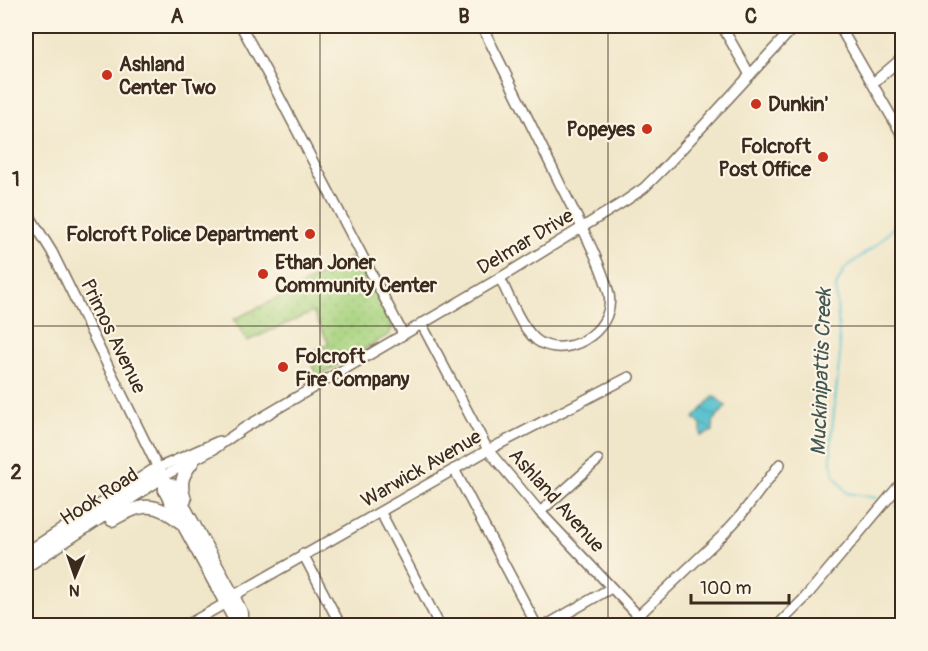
<svg xmlns="http://www.w3.org/2000/svg" width="928" height="651" font-family="Pangolin,sans-serif">
<style>
.green{fill:url(#green-dots);stroke:#717e4e;stroke-width:1.5}
.water{fill:url(#water-waves);stroke:#487676;stroke-width:1.5}
.lines{fill:none;stroke-linecap:round;stroke-linejoin:round}
.stream{stroke:#55c1ce;stroke-width:2}
.minor-casing{stroke:#7a6c5a;stroke-width:12}
.major-casing{stroke:#7a6c5a;stroke-width:15}
.minor{stroke:#fff;stroke-width:9}
.major{stroke:#fff;stroke-width:12}
.grid{fill:none;stroke:#3b2a1e;stroke-width:1.5;stroke-opacity:0.55}
.poi-dot{fill:#c8321e;stroke:#fcf5e5;stroke-width:2}
.labels{text-anchor:middle;stroke-width:4.5;stroke-linejoin:round;paint-order:stroke}
.poi-label{font-size:20px;font-weight:bold;fill:#3b2a1e;stroke:#fcf5e5;text-anchor:start}
.street-label{font-size:20px;fill:#3b2a1e;stroke:#fcf5e5}
.water-label{font-size:21px;font-style:italic;fill:#435753;stroke:#fcf5e5}
.neatline{fill:none;stroke:#3b2a1e;stroke-width:2}
.grid-label{font-size:20px;text-anchor:middle;font-weight:bold;fill:#3b2a1e}
</style>
<defs>
<pattern id="green-dots" width="8" height="8" patternUnits="userSpaceOnUse" patternTransform="scale(1.5)"><rect width="8" height="8" fill="#a7d37f"/><path d="M2 2h.1M6 6h.1" fill="none" stroke="#91b56d" stroke-width="1.8" stroke-linecap="round"/></pattern>
<pattern id="water-waves" width="16" height="10" patternUnits="userSpaceOnUse" patternTransform="scale(1.5)"><rect width="16" height="10" fill="#55c1ce"/><path d="M0 5q4-4 8 0t8 0" fill="none" stroke="#489da7"/></pattern>
</defs>
<rect width="100%" height="100%" fill="#fcf5e5"/>
<filter id="ink" filterUnits="userSpaceOnUse"><feTurbulence type="fractalNoise" baseFrequency=".0167" numOctaves="2"/><feDisplacementMap in="SourceGraphic" scale="12" xChannelSelector="R" yChannelSelector="G"/><feConvolveMatrix kernelMatrix="1 2 1 2 8 2 1 2 1" color-interpolation-filters="sRGB"/></filter>
<filter id="wash" filterUnits="userSpaceOnUse"><feTurbulence type="fractalNoise" baseFrequency=".008" numOctaves="4" result="noise"/><feDisplacementMap in="SourceGraphic" scale="24" xChannelSelector="R" yChannelSelector="G"/><feGaussianBlur stdDeviation="1.35" result="paint"/><feColorMatrix in="noise" values="0 0 0 0 0 0 0 0 0 0 0 0 0 0 0 0 0 1.4 0 .05"/><feComposite in="paint" operator="in"/></filter>
<g filter="url(#wash)">
<rect width="100%" height="100%" fill="#f0e6c9"/>
<path class="green" d="M 352,257 L 359,263 L 393,327 L 388,335 L 318,377 L 307,354 L 329,344 L 313,312 L 247,341 L 234,319 C 275,302 312,278 352,257 Z"/>
<polygon class="water" points="714,396 726,406 713,422 713,431 701,436 701,425 694,418"/>
<g class="lines">
<g class="stream">
<polyline points="877,498 847,493 834,475 831,463 831,440 840,354 836,286 845,268 875,246 893,228 902,208"/>
<polyline points="896,507 902,503"/>
</g>
</g>
</g>
<g filter="url(#ink)">
<g class="lines">
<defs>
<g id="minor">
<polyline points="241,26 268,75 403,334"/>
<path d="M 482,26 C 508,79 535,132 561,186 C 577,217 598,257 608,290 C 619,326 573,359 541,343 C 523,334 509,296 500,278"/>
<polyline points="722,26 750,75"/>
<polyline points="839,26 902,135"/>
<polyline points="873,83 902,58"/>
<polyline points="26,210 52,252 158,468 219,441"/>
<polyline points="421,323 488,450 540,512 648,626"/>
<polyline points="454,469 537,626"/>
<polyline points="162,477 214,449 244,428 500,278 625,201 644,188 667,165 795,26"/>
<polyline points="540,512 598,460"/>
<polyline points="381,513 440,626"/>
<polyline points="303,554 341,626"/>
<polyline points="233,596 488,450 629,377"/>
<polyline points="639,615 722,536 741,515 780,464"/>
<polyline points="185,626 226,603"/>
<polyline points="545,626 611,588"/>
<polyline points="777,626 803,600 902,482"/>
</g>
<g id="major">
<polyline points="165,482 165,491 234,618 242,626"/>
<path d="M 185,500 C 179,482 182,476 193,461"/>
<path d="M 112,520 C 140,504 154,500 180,522"/>
<polyline points="26,554 158,468 165,482 172,485 233,596 242,614 241,624"/>
<polyline points="26,566 162,477"/>
</g>
</defs>
<use href="#minor" class="minor-casing"/>
<use href="#major" class="major-casing"/>
<use href="#minor" class="minor"/>
<use href="#major" class="major"/>
</g>
</g>
<path class="grid" d="M 320,26 L 320,626M 608,26 L 608,626M 26,326 L 902,326"/>
<g class="poi-dot">
<circle cx="107" cy="75" r="6"/>
<circle cx="756" cy="104" r="6"/>
<circle cx="647" cy="129" r="6"/>
<circle cx="823" cy="157" r="6"/>
<circle cx="310" cy="234" r="6"/>
<circle cx="263" cy="274" r="6"/>
<circle cx="283" cy="367" r="6"/>
</g>
<g class="labels">
<g class="poi-label">
<text x="119" y="71">Ashland<tspan x="119" dy="23">Center Two</tspan></text>
<text x="768" y="111">Dunkin'</text>
<text x="635" y="136" text-anchor="end">Popeyes</text>
<text x="811" y="153" text-anchor="end">Folcroft<tspan x="811" dy="23">Post Office</tspan></text>
<text x="298" y="241" text-anchor="end">Folcroft Police Department</text>
<text x="275" y="269">Ethan Joner<tspan x="275" dy="23">Community Center</tspan></text>
<text x="295" y="363">Folcroft<tspan x="295" dy="23">Fire Company</tspan></text>
</g>
<g class="street-label">
<text transform="translate(525 241) rotate(-31)" y="7">Delmar Drive</text>
<text transform="translate(114 336) rotate(64)" y="7">Primos Avenue</text>
<text transform="translate(421 468) rotate(-30)" y="7">Warwick Avenue</text>
<text transform="translate(99 496) rotate(-33)" y="7">Hook Road</text>
<text transform="translate(557 500) rotate(48)" y="7">Ashland Avenue</text>
</g>
<g class="water-label">
<text transform="translate(821 372) rotate(-88)" y="7">Muckinipattis Creek</text>
</g>
</g>
<rect width="928" height="651" fill="none" stroke="#fcf5e5" stroke-width="66"/>
<g transform="translate(75 576) rotate(182)" stroke="#fcf5e5" stroke-width="4.5" paint-order="stroke">
<path d="M0-4.5L10 22L0 15L-10 22Z" fill="#3b2a1e"/>
<text y="-9" font-size="16" font-weight="bold" text-anchor="middle" fill="#3b2a1e">N</text>
</g>
<path d="M691 594v9h98v-9" fill="none" stroke="#3b2a1e" stroke-width="3"/>
<text x="700" y="594" font-size="18" fill="#3b2a1e" stroke="#fcf5e5" stroke-width="4.5" paint-order="stroke">100 m</text>
<rect x="33" y="33" width="862" height="585" class="neatline"/>
<g class="grid-label">
<text x="177" y="23">A</text>
<text x="464" y="23">B</text>
<text x="751" y="23">C</text>
<text x="16" y="186">1</text>
<text x="16" y="479">2</text>
</g>
</svg>
